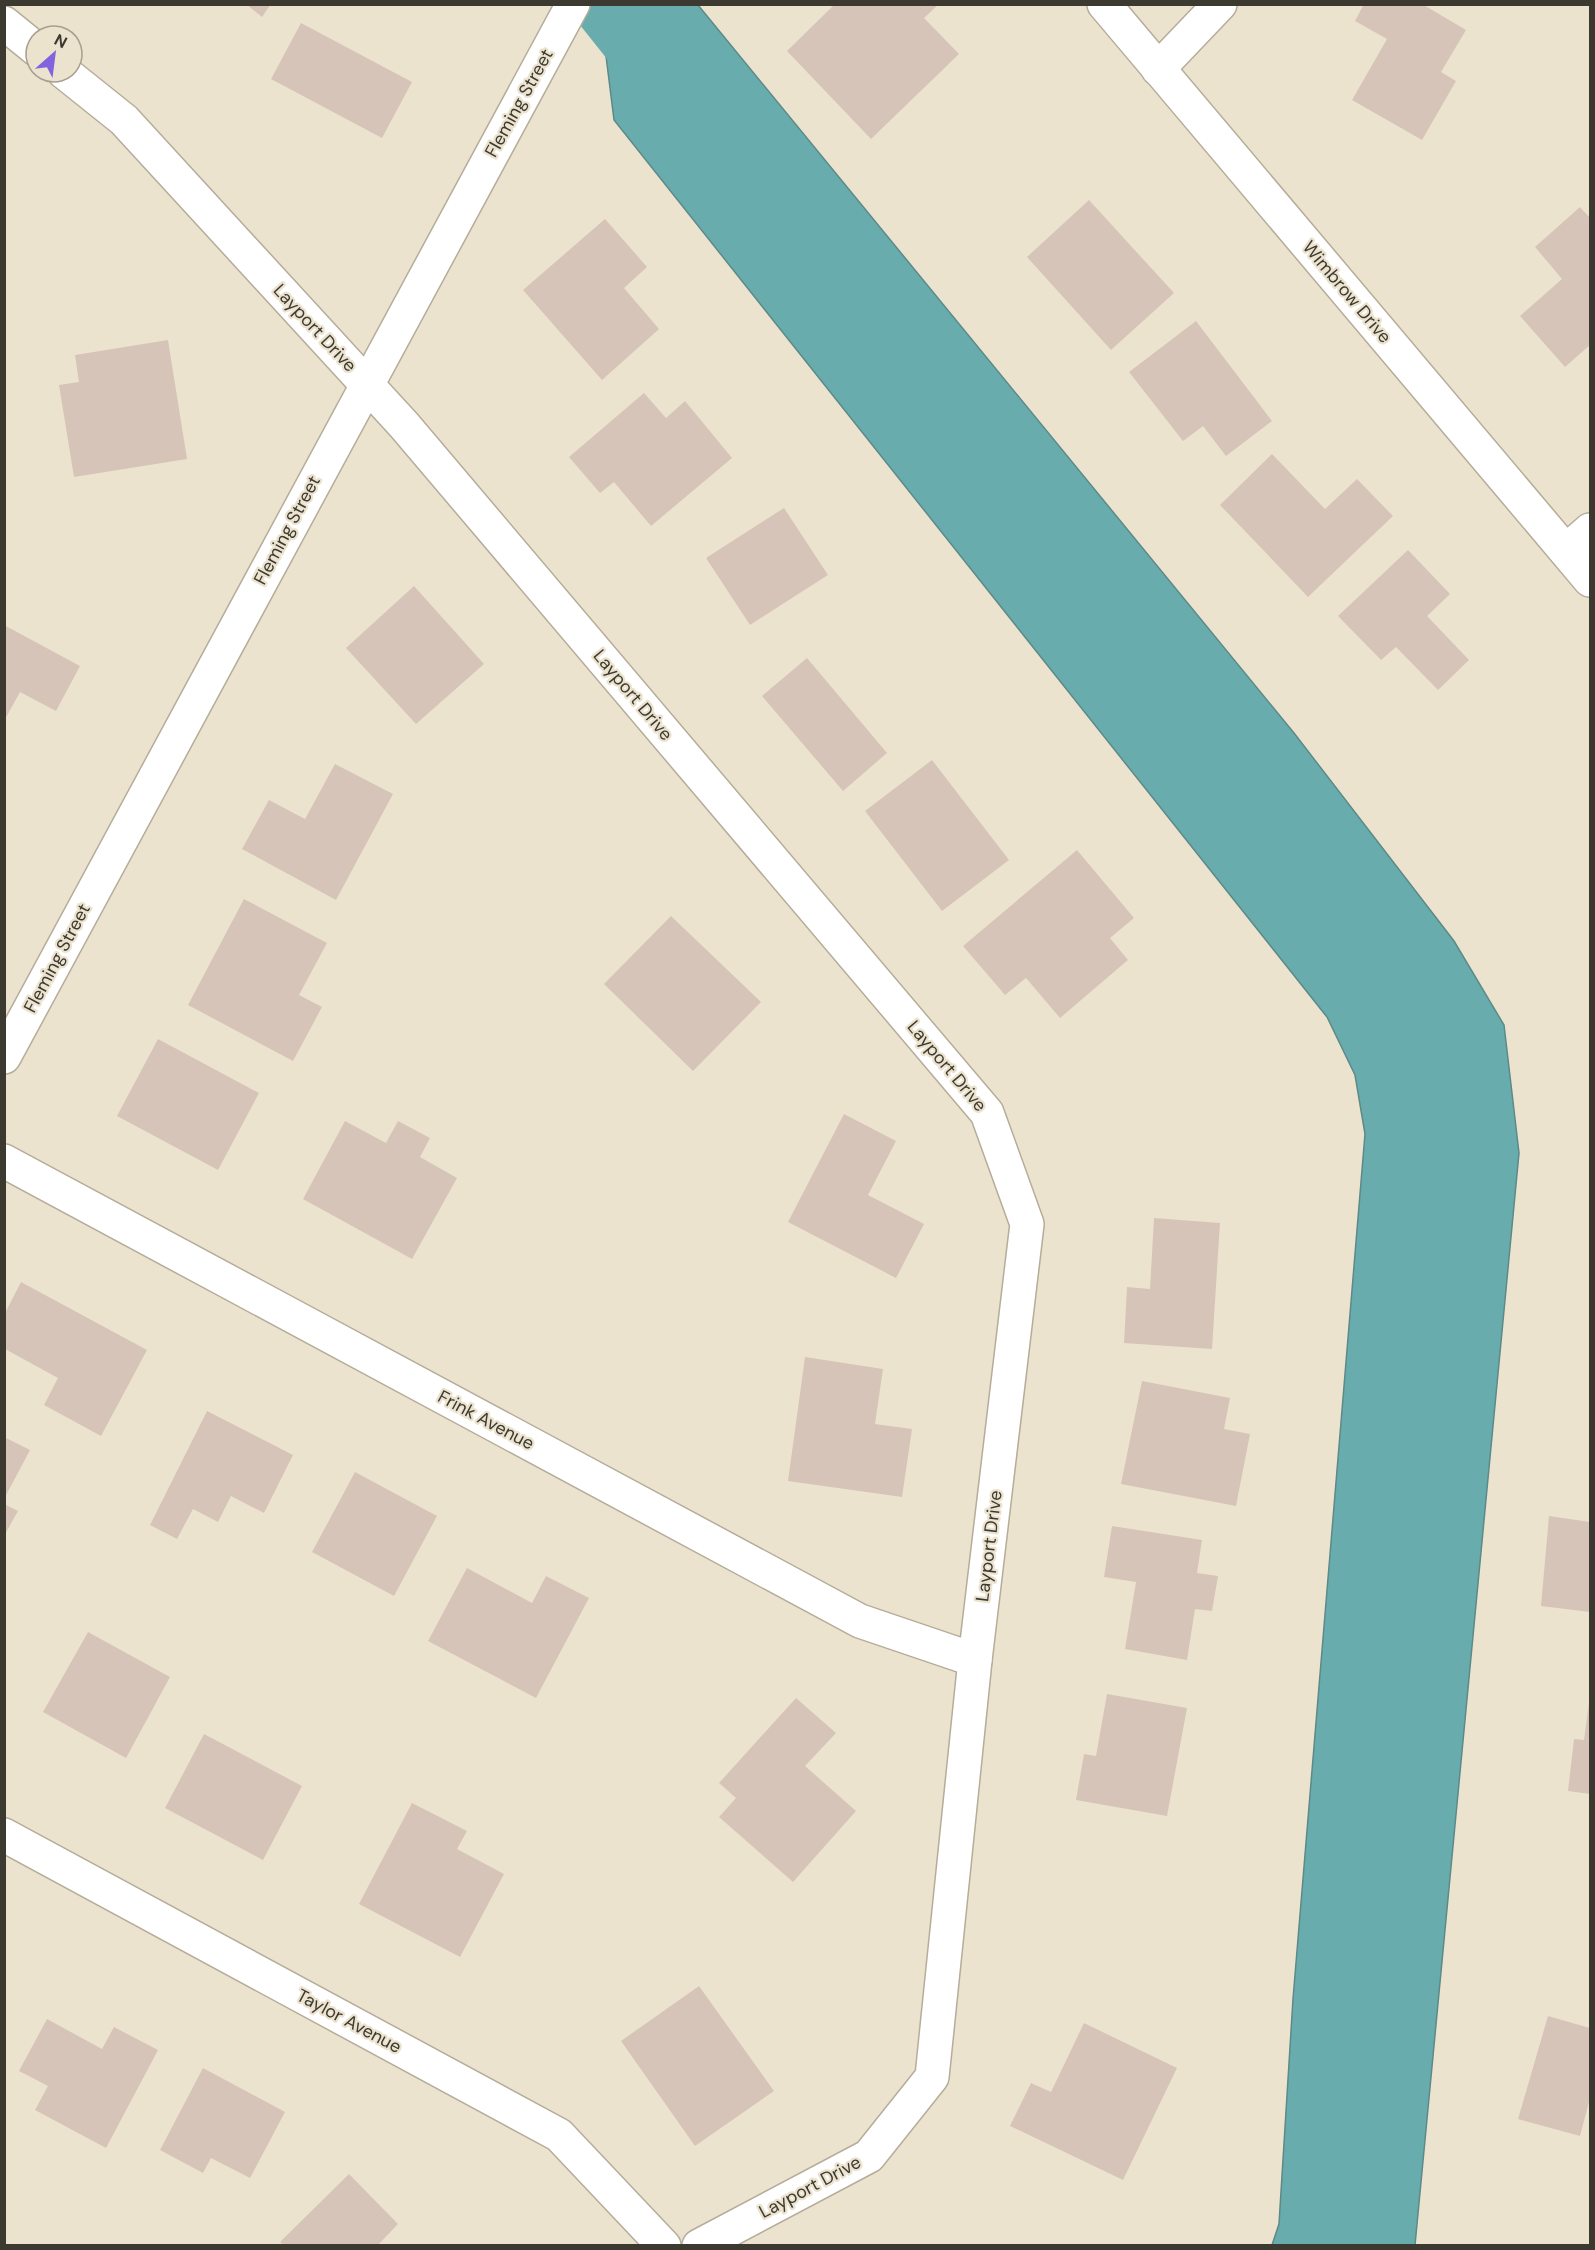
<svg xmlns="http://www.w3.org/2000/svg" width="1595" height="2250" font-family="'DM Sans',sans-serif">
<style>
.water{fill:#69acae;stroke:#5c8a88;stroke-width:1.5}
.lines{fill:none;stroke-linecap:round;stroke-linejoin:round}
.canal{stroke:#69acae;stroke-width:45}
.building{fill:#d7c4b8}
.minor-casing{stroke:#b5ac9a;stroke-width:36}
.tertiary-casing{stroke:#b5ac9a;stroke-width:36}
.minor{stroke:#fff;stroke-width:33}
.tertiary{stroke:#fff;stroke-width:33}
.labels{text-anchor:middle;stroke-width:4.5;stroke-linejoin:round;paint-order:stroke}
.street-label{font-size:18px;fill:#3c3931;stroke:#ece3cf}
</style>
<rect width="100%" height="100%" fill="#ece3cf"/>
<polygon class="water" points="614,5 698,5 1294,733 1454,941 1504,1025 1519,1153 1415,2245 1272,2245 1279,2224 1293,1999 1365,1134 1355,1075 1327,1017 614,120 602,24"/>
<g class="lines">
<polyline class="canal" points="592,4 643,68"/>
</g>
<g class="building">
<polygon points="246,4 271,4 262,17"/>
<polygon points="835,4 939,4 924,18 959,54 871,139 787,51"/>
<polygon points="1364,4 1422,4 1466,30 1441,72 1456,81 1422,140 1352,100 1387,39 1355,21"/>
<polygon points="301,23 412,82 382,138 271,79"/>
<polygon points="1089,200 1174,293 1111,350 1027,257"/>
<polygon points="1580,207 1590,218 1590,345 1565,367 1520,316 1562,279 1535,247"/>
<polygon points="605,219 647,267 624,288 659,329 602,380 523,290"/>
<polygon points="1196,321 1272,421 1226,456 1203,426 1183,441 1129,372"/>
<polygon points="168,340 187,459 74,477 59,385 79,382 75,355"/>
<polygon points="644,393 666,418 685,401 732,458 651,526 614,482 600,493 569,457"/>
<polygon points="1272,454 1325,509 1357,479 1393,516 1308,597 1220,505"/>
<polygon points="784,508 828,575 750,625 706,558"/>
<polygon points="1408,550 1450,594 1427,616 1469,660 1438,690 1396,647 1381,660 1338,616"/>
<polygon points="414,586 484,664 416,724 346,648"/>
<polygon points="4,625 80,666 56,711 20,692 4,721"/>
<polygon points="807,658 887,753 843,791 762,696"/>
<polygon points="932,760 1009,860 942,911 865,811"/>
<polygon points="335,764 393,794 336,900 242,849 269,800 305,819"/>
<polygon points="1077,850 1134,918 1110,938 1128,960 1060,1018 1026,978 1005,995 963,946"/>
<polygon points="244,899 327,943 299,995 322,1007 293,1061 188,1005"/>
<polygon points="671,916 761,1002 693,1071 604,984"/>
<polygon points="158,1039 259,1093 218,1170 117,1116"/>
<polygon points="844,1114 896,1141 868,1195 924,1224 896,1278 788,1222"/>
<polygon points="345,1121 386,1143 398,1121 430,1138 420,1157 457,1178 412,1259 303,1199"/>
<polygon points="1154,1218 1220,1223 1212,1349 1124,1343 1127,1287 1150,1289"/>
<polygon points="21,1282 147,1350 101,1436 44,1405 58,1378 5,1349 5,1313"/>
<polygon points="805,1357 883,1369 875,1424 912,1429 902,1497 788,1481"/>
<polygon points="1142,1381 1230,1398 1224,1429 1250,1434 1236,1506 1121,1484"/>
<polygon points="207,1411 293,1455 264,1513 231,1496 218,1522 193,1509 177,1539 150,1525"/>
<polygon points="4,1437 30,1450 4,1499"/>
<polygon points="355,1472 437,1516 394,1596 312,1552"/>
<polygon points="4,1504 18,1511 4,1536"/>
<polygon points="1549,1516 1590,1522 1590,1612 1541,1606"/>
<polygon points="1112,1526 1202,1540 1197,1573 1218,1576 1212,1611 1195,1609 1187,1660 1125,1649 1136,1582 1104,1577"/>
<polygon points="467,1568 532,1603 546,1576 589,1598 536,1698 428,1641"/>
<polygon points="88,1632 170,1677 126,1758 43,1712"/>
<polygon points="1107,1694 1187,1708 1167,1816 1076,1800 1084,1754 1096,1756"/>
<polygon points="796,1698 836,1733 805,1766 856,1811 793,1882 719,1817 736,1798 719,1783"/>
<polygon points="1589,1703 1590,1703 1590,1794 1568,1791 1574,1739 1584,1740"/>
<polygon points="204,1734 302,1786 263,1860 165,1808"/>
<polygon points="412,1803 467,1831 457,1849 504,1874 460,1957 359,1904"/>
<polygon points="699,1986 774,2091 695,2146 621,2041"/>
<polygon points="1548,2016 1590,2028 1590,2098 1580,2136 1518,2119"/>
<polygon points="47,2019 102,2049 114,2027 158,2050 106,2148 35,2110 48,2086 19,2071"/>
<polygon points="1084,2023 1177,2068 1123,2180 1010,2126 1031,2083 1051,2092"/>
<polygon points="203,2068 285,2112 250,2178 211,2158 203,2173 160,2150"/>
<polygon points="349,2174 398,2224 377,2246 284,2246 280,2242"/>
</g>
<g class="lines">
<defs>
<g id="minor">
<polyline points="1104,4 1590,580"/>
<polyline points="4,23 36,49"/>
<polyline points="1158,69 1220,4"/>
<polyline points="64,72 124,120 404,425 987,1113 1027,1224 975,1660 932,2077 869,2156 699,2246"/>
<polyline points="1566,551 1590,530"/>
<polyline points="4,1161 860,1621 975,1660"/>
<polyline points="4,1835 559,2135 664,2246"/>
</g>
<polyline id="tertiary" points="4,1057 573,4"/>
</defs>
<use href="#minor" class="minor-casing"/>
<use href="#tertiary" class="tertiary-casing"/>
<use href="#minor" class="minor"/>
<use href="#tertiary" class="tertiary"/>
</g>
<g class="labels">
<g class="street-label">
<text transform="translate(519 103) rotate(-61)" y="6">Fleming Street</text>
<text transform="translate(1347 292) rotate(50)" y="6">Wimbrow Drive</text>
<text transform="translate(315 328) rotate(47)" y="6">Layport Drive</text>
<text transform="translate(287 530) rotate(-62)" y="6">Fleming Street</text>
<text transform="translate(633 695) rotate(50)" y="6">Layport Drive</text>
<text transform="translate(57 958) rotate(-62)" y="6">Fleming Street</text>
<text transform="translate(947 1066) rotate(50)" y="6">Layport Drive</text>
<text transform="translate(486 1420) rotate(28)" y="6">Frink Avenue</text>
<text transform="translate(989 1546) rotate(-83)" y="6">Layport Drive</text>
<text transform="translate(349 2021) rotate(28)" y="6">Taylor Avenue</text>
<text transform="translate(810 2187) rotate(-28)" y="6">Layport Drive</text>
</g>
</g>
<rect width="1595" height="2250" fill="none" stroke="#3c3931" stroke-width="12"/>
<g transform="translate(54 54) rotate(28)"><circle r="28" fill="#ece3cf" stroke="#a69f90" stroke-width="1.5"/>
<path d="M0-4.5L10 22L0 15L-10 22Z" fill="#8563de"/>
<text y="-9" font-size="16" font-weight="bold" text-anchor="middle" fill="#3c3931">N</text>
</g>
</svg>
